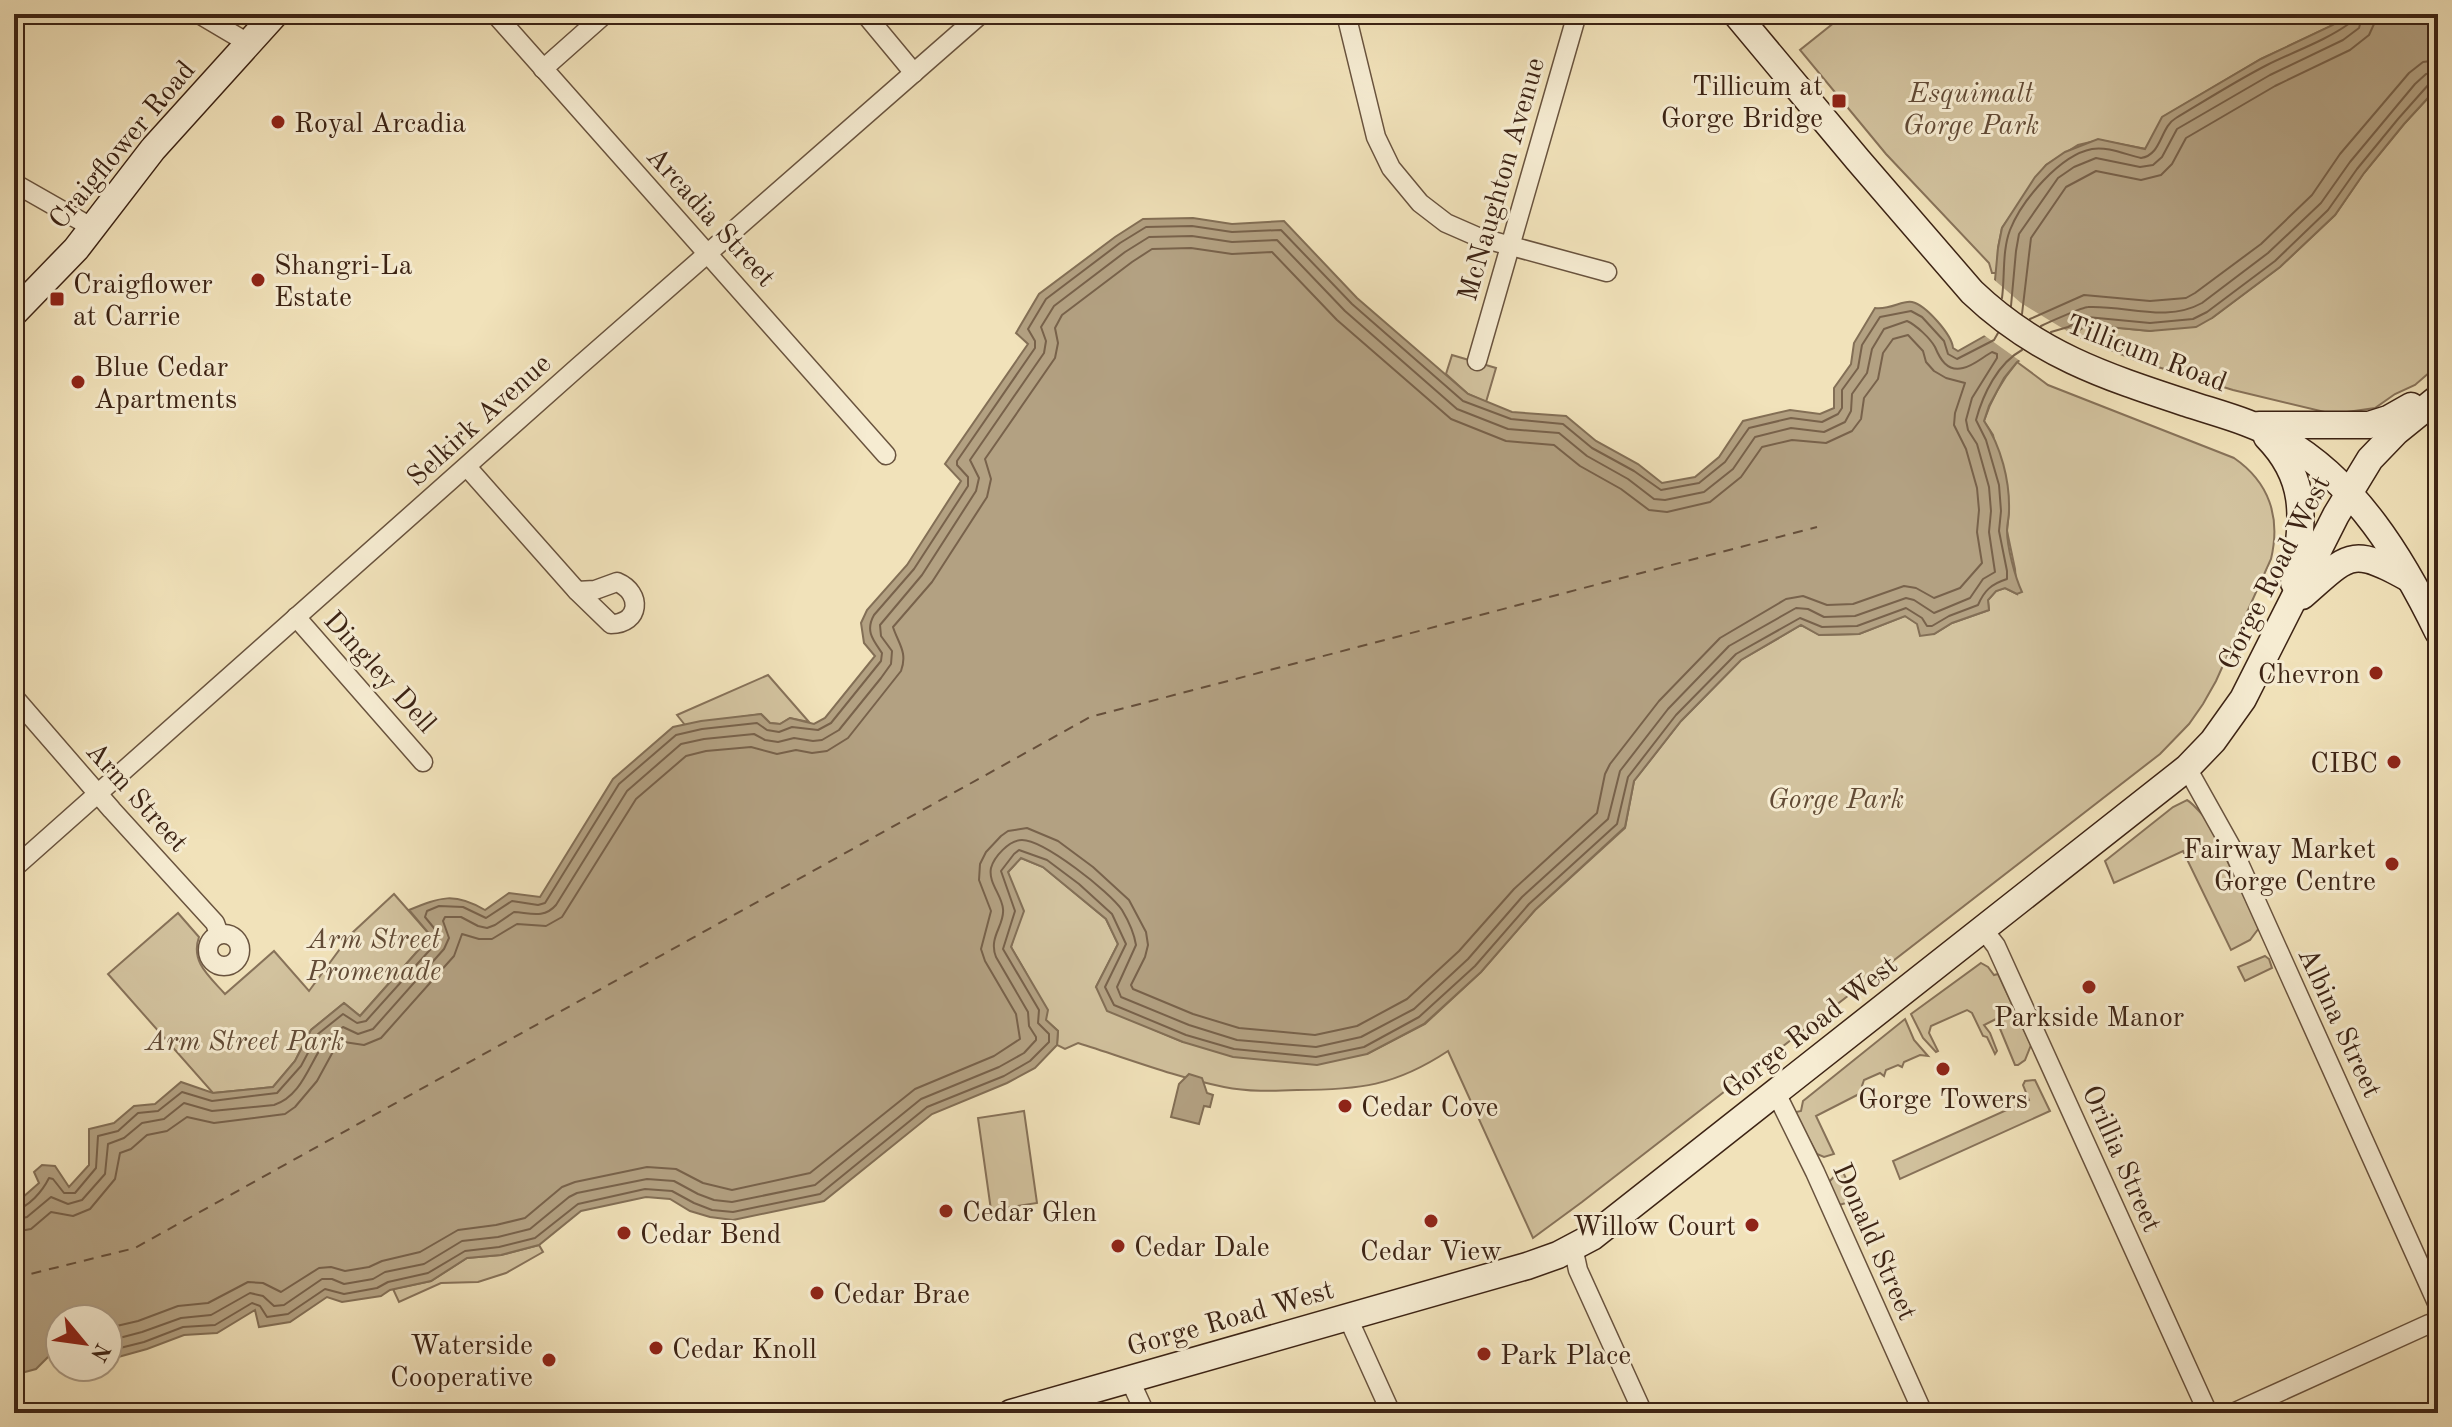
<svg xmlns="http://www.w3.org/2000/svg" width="2452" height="1427" font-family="'Old Standard TT',serif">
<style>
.green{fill:#d2c29e;stroke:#877259;stroke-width:2}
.water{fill:#b3a182;stroke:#836f56;stroke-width:2}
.pier{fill:#f1e2ba}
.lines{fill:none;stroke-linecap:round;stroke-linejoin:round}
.shore{stroke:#78624b;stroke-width:2}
.ferry{stroke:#664f3a;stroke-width:2;stroke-dasharray:10 8;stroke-linecap:butt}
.street-casing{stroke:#69533e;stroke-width:21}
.secondary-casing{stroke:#3c2314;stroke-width:29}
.street{stroke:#f6ecd2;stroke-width:18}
.secondary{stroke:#f6ecd2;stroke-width:26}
.poi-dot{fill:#8f2418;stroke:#f6ecd2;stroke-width:3}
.labels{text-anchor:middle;stroke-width:6;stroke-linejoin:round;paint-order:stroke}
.poi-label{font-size:28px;fill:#3c2314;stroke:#f6ecd2;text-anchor:start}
.park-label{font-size:28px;font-style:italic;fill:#624b36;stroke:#f6ecd2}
.street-label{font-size:28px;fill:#3c2314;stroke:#f6ecd2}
</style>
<rect width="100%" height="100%" fill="#f1e2ba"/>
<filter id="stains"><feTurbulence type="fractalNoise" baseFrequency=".0025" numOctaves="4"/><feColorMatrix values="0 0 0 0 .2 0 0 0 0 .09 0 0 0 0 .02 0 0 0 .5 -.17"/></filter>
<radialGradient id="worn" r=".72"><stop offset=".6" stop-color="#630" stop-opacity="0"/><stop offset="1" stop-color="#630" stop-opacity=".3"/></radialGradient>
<g class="green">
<polygon points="1845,14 2349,14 2333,25 2261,59 2163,117 2146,149 2099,140 2078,145 2046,165 2002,228 1998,248 1997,273 1992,273 1989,263 1886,154 1800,50"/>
<polygon points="2438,87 2438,365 2415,385 2395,394 2375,408 2333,414 2233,390 2135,360 2072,334 2088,325 2150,331 2212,318 2280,267 2335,215 2364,173 2404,124"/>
<polygon points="1452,355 1496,368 1486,402 1468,394 1446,374"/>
<path d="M 2017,362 L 2048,385 L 2234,458 C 2269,482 2281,517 2271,559 L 2216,681 L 2203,704 L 2189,724 L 2160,754 L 1582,1202 L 1533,1238 L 1448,1051 C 1395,1086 1359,1090 1297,1090 C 1273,1091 1248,1092 1224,1087 C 1175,1077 1126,1058 1078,1043 L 1065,1049 L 1057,1045 L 1058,1031 L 1046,1020 L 1026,973 L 1011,947 L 1015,933 L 1008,872 L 1021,858 L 1043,867 L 1106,919 L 1118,944 L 1096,987 L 1152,1029 L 1183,1042 L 1367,1054 L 1425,1024 L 1481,972 L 1535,910 L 1625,828 L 1634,781 L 1681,721 L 1741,660 L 1801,625 L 1820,635 L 1859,634 L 1905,616 L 1934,634 L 1952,623 L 1989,610 L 1988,600 L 1996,591 L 2005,588 L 2017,594 L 2015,569 L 2007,531 L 2009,511 L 1993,435 L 1984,421 C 1991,399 2002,380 2017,362 Z"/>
<polygon points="768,675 809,722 790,718 780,724 770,723 761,714 685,725 677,715"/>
<path d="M 2187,800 C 2193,803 2203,816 2209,822 L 2259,928 L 2250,940 L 2231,950 L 2183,851 L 2114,883 L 2105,861 L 2173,807 Z"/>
<path d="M 394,894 L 431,936 L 360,1016 L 344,1003 L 311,1030 L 295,1061 L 273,1087 L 213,1093 L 108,974 L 178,913 L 199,937 C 190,962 210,977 225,994 L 274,951 L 309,991 L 351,934 Z"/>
<polygon points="2265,956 2269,959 2272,968 2245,981 2238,967"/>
<polygon points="1981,963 1988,967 1994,975 1998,974 2031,1045 2025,1060 2018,1065 2015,1065 1996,1019 1984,1025 1990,1033 1997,1051 1995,1054 1987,1037 1983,1036 1972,1013 1967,1010 1931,1026 1929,1033 1938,1051 1936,1052 1923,1038 1911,1014"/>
<polygon points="1905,1019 1914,1040 1928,1056 1920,1055 1904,1062 1902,1067 1898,1065 1886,1070 1884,1076 1880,1073 1864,1080 1862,1086 1865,1091 1816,1116 1834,1154 1824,1157 1817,1154 1797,1117 1796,1112 1801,1111 1803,1101"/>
<polygon points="2035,1080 2050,1111 1900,1179 1893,1161 2029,1100 2023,1085 2025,1081"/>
<polygon points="1024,1111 1037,1203 991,1210 978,1118"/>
<polygon points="1839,1171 1843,1172 1856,1200 1839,1205 1829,1182"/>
<polygon points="539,1245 543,1252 506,1273 478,1282 441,1283 399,1302 393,1289 431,1281 467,1258 501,1255"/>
</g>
<g class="water">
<path d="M 2349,14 L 2438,14 L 2438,87 L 2404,124 L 2364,173 L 2335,215 L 2280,267 L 2212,318 L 2196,327 L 2150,331 L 2088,325 L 2072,334 L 2054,340 L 2017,362 L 2004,378 L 1989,406 L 1984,421 C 2001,446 2010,481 2009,511 C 2009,518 2007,524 2007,530 C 2007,547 2015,577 2022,592 L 2017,594 L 2005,588 L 1996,591 L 1988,600 L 1989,610 L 1952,623 L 1934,634 L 1920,636 L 1917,624 L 1905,616 L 1859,634 L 1819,635 L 1801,625 L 1741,660 L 1681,721 L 1634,781 L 1625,827 L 1535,910 L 1481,972 L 1424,1024 L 1367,1054 L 1317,1065 L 1233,1057 L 1183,1042 L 1107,1011 L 1096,987 L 1118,944 L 1106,919 L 1043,867 L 1021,858 L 1008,872 L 1024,911 L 1011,947 L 1048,1010 L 1046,1020 L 1058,1031 L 1057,1045 L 1035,1068 L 1007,1083 L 932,1114 L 824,1201 L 733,1220 L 710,1217 L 690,1211 L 670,1199 L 646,1197 L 581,1211 L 539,1245 L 501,1255 L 467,1258 L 431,1281 L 390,1290 L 381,1296 L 342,1302 L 327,1297 L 290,1322 L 259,1327 L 255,1310 L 217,1333 L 184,1335 L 147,1349 L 111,1359 L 108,1351 L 108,1319 L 60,1319 L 60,1345 L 36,1369 L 14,1375 L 14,1205 L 39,1183 L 34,1172 L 42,1165 L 55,1166 L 69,1187 L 89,1165 L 89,1129 L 114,1123 L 134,1106 L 155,1104 L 181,1082 L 213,1093 L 273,1087 L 295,1061 L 311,1030 L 344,1003 L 360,1016 L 431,936 L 409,910 C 441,897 454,892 485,910 L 509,893 L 540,897 L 613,779 L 673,727 L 701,721 L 761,714 L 770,723 L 780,724 L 790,718 L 814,724 L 825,718 L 875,656 L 864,643 L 861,623 L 867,610 L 907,565 L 961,481 L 945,464 L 1028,344 L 1016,333 L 1039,294 L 1115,237 L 1143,219 L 1193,218 L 1232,224 L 1284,221 L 1357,298 L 1468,394 L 1512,412 L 1566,416 L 1596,441 L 1638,464 L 1662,483 L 1695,477 L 1719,457 L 1743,421 L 1790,410 L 1820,414 L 1834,408 L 1834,388 L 1851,364 L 1854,343 L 1875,308 C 1891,310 1902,300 1912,302 C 1926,305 1952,335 1953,348 L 1958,351 L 1990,333 L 1998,248 L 2002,228 L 2035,177 L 2046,165 L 2065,152 L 2098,139 L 2145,149 L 2162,117 L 2261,59 L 2333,25 Z"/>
<polygon points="1189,1074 1202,1078 1207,1093 1213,1095 1210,1107 1204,1106 1199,1124 1171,1117 1179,1084"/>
</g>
<polygon class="pier" points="1992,278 2021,303 2072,334 2069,339 2055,344 2023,363 1981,333 1986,330"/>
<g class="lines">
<g class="shore">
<path d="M 2002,298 C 2005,276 2002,251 2010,230 C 2022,200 2060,155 2092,149 C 2107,146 2127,155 2141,158 C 2162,155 2160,127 2176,118 C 2206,100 2236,81 2267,65 C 2295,51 2325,41 2350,23 L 2353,14"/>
<polyline points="2011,306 2016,251 2019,234 2058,178 2074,167 2096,158 2140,167 2153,165 2162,157 2177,129 2270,75 2343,40 2359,28 2363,14"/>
<polyline points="2022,314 2031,238 2066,187 2096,171 2141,180 2161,175 2172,164 2186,138 2275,86 2350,50 2369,35 2374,24 2375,14"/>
<polyline points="2030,319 2084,295 2150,301 2186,298 2195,293 2261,244 2312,195 2340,154 2409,73 2423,62 2438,60"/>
<path d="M 2041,326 C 2047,323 2083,307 2088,307 C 2126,305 2166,323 2202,303 L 2268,253 L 2321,203 L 2350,162 L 2415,84 L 2426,74 L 2438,72"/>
<polyline points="2051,332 2068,327 2087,317 2150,323 2193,319 2207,312 2275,261 2328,210 2357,169 2398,119 2429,84 2438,82"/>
<path d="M 14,1210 C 29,1208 43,1190 49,1178 L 53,1179 L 64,1193 L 75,1193 L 96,1168 L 98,1136 L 118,1131 L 138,1113 L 158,1111 L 182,1092 L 212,1101 L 277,1093 L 301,1066 L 318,1034 L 343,1014 L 357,1023 L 366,1021 L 437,942 L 438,933 L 425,917 L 427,911 L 439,906 L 463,907 L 486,918 L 512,901 L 538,905 L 545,903 L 619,784 L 676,735 L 702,729 L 757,723 L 767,730 L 779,732 L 792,727 L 818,730 L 831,723 L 881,661 L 882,653 C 873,640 865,631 874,615 L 914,569 L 968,486 L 968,477 L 957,465 L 957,461 L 1035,348 L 1035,341 L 1028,329 L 1046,299 L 1120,243 L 1146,227 L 1192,226 L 1232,232 L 1281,230 L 1352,304 L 1463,401 L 1511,419 L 1563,424 L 1592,448 L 1634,471 L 1661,490 L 1699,483 L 1725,462 L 1749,428 L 1791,418 L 1822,422 L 1838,414 L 1842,408 L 1842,390 L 1858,368 L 1862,345 L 1880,317 L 1911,311 L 1922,317 L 1944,341 L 1948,354 L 1957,359 L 1994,340 L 1998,333"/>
<path d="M 14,1220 L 27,1217 L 51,1197 L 68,1204 L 82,1200 L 105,1174 L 108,1144 L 124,1138 L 142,1123 L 164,1119 L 184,1103 L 212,1111 L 274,1105 C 303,1096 310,1060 327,1039 C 331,1034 338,1031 343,1027 L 358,1034 L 373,1029 L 444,949 L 449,938 L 443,921 L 445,917 L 461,917 L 478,926 L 487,928 L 495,925 L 514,912 C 530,913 544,919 556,905 L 627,791 L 681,744 L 704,739 L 754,734 L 765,740 L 778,742 L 794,738 L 813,741 L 822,740 L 839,730 L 881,678 L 891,664 L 892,651 L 881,636 L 880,625 L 922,575 L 976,491 L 979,478 L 970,460 L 1044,353 L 1046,341 L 1041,327 L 1054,306 L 1125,252 L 1149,237 L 1192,236 L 1232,242 L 1277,240 L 1345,311 L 1457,409 L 1508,429 L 1559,433 L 1587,456 L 1628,479 L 1654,499 L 1665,500 L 1704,492 L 1733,469 L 1755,437 L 1791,428 L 1824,432 L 1845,422 L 1851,411 L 1852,394 L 1867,373 L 1872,349 L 1884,329 L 1907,321 C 1916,325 1930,338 1935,347 C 1940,359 1947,372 1963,368 C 1973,366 1983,357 1992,352 L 1997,354 L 1997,358 L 1972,398 L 1966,420 L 1968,430 L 1977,444 L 1989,487 L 1991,511 L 1989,532 L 1995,572 L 1983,579 L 1970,598 L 1934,613 L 1914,600 L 1906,598 L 1855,616 L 1824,617 L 1808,609 L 1796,608 L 1729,646 L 1668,709 L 1620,771 L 1608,819 L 1522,897 L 1468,959 L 1414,1009 L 1361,1037 L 1316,1047 L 1237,1040 L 1189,1025 L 1121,997 L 1117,987 L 1136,945 C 1134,933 1128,920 1122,910 C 1110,892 1044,840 1022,840 C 1009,840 994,857 991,868 C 988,883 1002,895 1003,909 C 1005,925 988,937 996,957 L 1028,1012 L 1029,1026 L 1036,1037 L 1036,1040 L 1024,1053 L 999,1067 L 921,1099 L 815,1185 L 732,1202 L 714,1200 L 698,1194 L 674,1181 L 647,1179 L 577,1193 L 569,1197 L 530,1229 L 498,1237 L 462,1241 L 424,1264 L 385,1272 L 373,1279 L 344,1284 L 332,1279 L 322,1279 L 284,1305 L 274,1306 L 263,1296 L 250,1293 L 211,1315 L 181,1318 L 142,1332 L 108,1341"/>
<path d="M 14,1232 L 31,1229 L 51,1212 L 73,1216 L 90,1209 L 115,1179 L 120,1153 L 131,1149 L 147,1135 L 167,1131 L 187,1117 L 214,1123 L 285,1114 L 295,1107 L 317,1081 L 335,1048 L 344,1042 L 364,1045 L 381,1038 L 454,956 L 462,934 L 479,939 L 492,939 L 517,924 L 546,926 L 562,917 L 636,799 L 686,756 L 706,751 L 751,747 L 777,754 L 796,750 L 812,753 L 827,751 L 848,738 L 901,671 C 908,652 898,643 893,627 L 932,582 L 987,497 L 991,479 L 985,459 L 1055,358 L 1058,343 L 1055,328 L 1062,315 L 1132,262 L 1152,249 L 1191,248 L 1232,254 L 1272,252 L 1337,320 L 1451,419 L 1506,441 L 1554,445 L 1580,466 L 1621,489 L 1649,510 L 1667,512 L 1710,502 L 1741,477 L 1762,447 L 1792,440 L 1826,443 L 1852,431 L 1861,419 L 1864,398 L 1878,379 L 1883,353 L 1893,339 L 1908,335 L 1923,351 L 1926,362 L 1934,371 L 1946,378 L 1965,383 L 1955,413 L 1954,425 L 1966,449 L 1977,488 L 1979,510 L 1977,532 L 1982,563 L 1960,588 L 1934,598 L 1916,588 L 1904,586 L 1853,604 L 1827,605 L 1803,596 L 1786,599 L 1720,638 L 1659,701 L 1610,764 L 1605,774 L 1597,813 L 1514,889 L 1459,951 L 1407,999 L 1357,1026 L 1315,1035 L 1239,1028 L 1193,1014 L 1133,989 L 1131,985 L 1145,957 L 1148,945 L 1146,932 L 1129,900 L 1093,867 L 1058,841 L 1027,828 L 1008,831 L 1001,836 L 986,852 L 980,864 L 979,880 L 991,911 L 981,949 L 985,961 L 1016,1014 L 1020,1039 L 994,1056 L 915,1089 L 810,1173 L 732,1190 L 703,1183 L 676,1169 L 647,1167 L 575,1182 L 562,1187 L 525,1218 L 496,1225 L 458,1230 L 420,1252 L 382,1261 L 369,1267 L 345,1271 L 331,1267 L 319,1268 L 281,1292 L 263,1283 L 248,1282 L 208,1303 L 178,1306 L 138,1321 L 108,1328"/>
<path d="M 108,1351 L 144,1342 L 183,1327 L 215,1325 L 252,1303 L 260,1306 L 267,1317 L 288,1314 L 325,1289 L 344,1294 L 377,1288 L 388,1282 L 428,1273 L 465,1251 L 499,1247 L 535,1238 L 578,1204 L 645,1189 L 672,1191 L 694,1203 L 712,1210 L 733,1212 L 820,1194 L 927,1107 L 1004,1076 L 1030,1061 L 1049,1042 L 1049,1034 L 1038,1023 L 1039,1010 L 1003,949 L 1015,911 L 1001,871 L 1014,854 L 1019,850 L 1047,860 L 1079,884 L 1112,914 L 1126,944 L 1105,987 L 1114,1005 L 1186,1035 L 1234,1049 L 1316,1057 L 1364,1047 L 1419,1017 L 1475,966 L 1529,904 L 1617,824 L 1628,777 L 1676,715 L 1736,654 L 1800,618 L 1822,627 L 1857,626 L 1906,608 L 1922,618 L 1927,626 L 1932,626 L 1949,616 L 1978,605 C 1984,591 1991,584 2007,579 L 2007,571 L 1999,531 L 2001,511 L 1999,485 L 1986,440 L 1976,420 C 1983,394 1998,363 2022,350"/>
</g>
<polyline class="ferry" points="14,1278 135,1248 1090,717 1817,527"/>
<defs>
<g id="street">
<polyline points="199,14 248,43"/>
<polyline points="495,14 886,455"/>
<polyline points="865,14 914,73"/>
<polyline points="1346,14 1376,137 1391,168 1420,203 1446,223 1478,237 1607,272"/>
<polyline points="543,69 605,14"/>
<polyline points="14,183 93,228"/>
<polyline points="1477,361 1577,14"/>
<polyline points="467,467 577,591"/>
<path d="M 617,582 C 643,593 640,624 611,624 L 577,591 L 595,590 Z"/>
<polyline points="296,617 423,762"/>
<polyline points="14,697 112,810 215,923 219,934"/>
<polyline points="2187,768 2234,852 2437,1303"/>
<polyline points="14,868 578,367 981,14"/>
<polyline points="1983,929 1996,946 2208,1413"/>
<circle cx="224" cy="950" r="16"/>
<polyline points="1776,1093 1815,1172 1923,1413"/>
<polyline points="1573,1247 1578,1270 1643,1413"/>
<polyline points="1348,1318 1391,1413"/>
<polyline points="1129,1378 1145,1413"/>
<polyline points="2233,1413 2429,1324"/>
</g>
<g id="secondary">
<path d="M 1736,14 L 1858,160 L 1972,292 C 2037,354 2104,376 2186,403 C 2219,414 2253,422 2283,440 C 2356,482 2402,558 2438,632"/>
<polyline points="14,313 76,249 153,149 275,14"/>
<polyline points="2259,425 2369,425 2388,419 2411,406"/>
<path d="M 2267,437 C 2312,483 2301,525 2294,583"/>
<path d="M 2302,596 C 2348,556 2350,545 2408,578"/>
<polyline points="1011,1413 1527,1266 1558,1255 1592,1237 2187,768 2213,741 2243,699 2336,515 2370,459 2396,432 2438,398"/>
</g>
</defs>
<use href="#street" class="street-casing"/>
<use href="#secondary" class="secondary-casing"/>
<use href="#street" class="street"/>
<use href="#secondary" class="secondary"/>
</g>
<g class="poi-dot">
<rect x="1831" y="93" width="16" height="16" rx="4"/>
<circle cx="278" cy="122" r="8"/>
<circle cx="258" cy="280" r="8"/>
<rect x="49" y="291" width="16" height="16" rx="4"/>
<circle cx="78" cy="382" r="8"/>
<circle cx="2376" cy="673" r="8"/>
<circle cx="2394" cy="762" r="8"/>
<circle cx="2392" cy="864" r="8"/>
<circle cx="2089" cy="987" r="8"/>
<circle cx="1943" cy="1069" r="8"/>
<circle cx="1345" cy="1106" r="8"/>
<circle cx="946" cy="1211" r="8"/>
<circle cx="1431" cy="1221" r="8"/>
<circle cx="1752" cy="1225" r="8"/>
<circle cx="624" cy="1233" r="8"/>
<circle cx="1118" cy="1246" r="8"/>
<circle cx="817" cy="1293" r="8"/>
<circle cx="656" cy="1348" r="8"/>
<circle cx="1484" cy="1354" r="8"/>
<circle cx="549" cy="1360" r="8"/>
</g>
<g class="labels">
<g class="poi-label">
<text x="1823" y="95" text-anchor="end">Tillicum at<tspan x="1823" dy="32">Gorge Bridge</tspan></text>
<text x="294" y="132">Royal Arcadia</text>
<text x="274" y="274">Shangri-La<tspan x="274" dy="32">Estate</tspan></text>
<text x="73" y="293">Craigflower<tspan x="73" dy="32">at Carrie</tspan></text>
<text x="94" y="376">Blue Cedar<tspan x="94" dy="32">Apartments</tspan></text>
<text x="2360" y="683" text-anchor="end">Chevron</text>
<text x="2378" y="772" text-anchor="end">CIBC</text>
<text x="2376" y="858" text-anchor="end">Fairway Market<tspan x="2376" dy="32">Gorge Centre</tspan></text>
<text x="2089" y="1026" text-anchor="middle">Parkside Manor</text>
<text x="1943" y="1108" text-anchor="middle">Gorge Towers</text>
<text x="1361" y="1116">Cedar Cove</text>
<text x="962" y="1221">Cedar Glen</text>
<text x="1736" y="1235" text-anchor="end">Willow Court</text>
<text x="640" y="1243">Cedar Bend</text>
<text x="1134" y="1256">Cedar Dale</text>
<text x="1431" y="1260" text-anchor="middle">Cedar View</text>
<text x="833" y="1303">Cedar Brae</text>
<text x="533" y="1354" text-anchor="end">Waterside<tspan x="533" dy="32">Cooperative</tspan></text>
<text x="672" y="1358">Cedar Knoll</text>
<text x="1500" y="1364">Park Place</text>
</g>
<g class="park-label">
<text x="1971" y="102">Esquimalt<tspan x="1971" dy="32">Gorge Park</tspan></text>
<text x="1836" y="808">Gorge Park</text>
<text x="374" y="948">Arm Street<tspan x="374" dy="32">Promenade</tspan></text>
<text x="245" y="1050">Arm Street Park</text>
</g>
<g class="street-label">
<text transform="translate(121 144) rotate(-50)" y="10">Craigflower Road</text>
<text transform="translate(1500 179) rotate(-74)" y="10">McNaughton Avenue</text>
<text transform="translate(712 216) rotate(48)" y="10">Arcadia Street</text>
<text transform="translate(2147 352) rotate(21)" y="10">Tillicum Road</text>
<text transform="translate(478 419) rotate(-42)" y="10">Selkirk Avenue</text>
<text transform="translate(2273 572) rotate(-63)" y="10">Gorge Road West</text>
<text transform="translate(381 671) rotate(48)" y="10">Dingley Dell</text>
<text transform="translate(138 796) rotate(48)" y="10">Arm Street</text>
<text transform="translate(2341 1022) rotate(65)" y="10">Albina Street</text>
<text transform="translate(1809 1026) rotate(-38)" y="10">Gorge Road West</text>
<text transform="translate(2123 1158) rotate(66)" y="10">Orillia Street</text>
<text transform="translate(1876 1241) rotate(66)" y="10">Donald Street</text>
<text transform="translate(1230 1317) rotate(-16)" y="10">Gorge Road West</text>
</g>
</g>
<rect width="2452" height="1427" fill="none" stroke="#f1e2ba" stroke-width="48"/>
<rect x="16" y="16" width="2420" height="1395" fill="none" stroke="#3c2314" stroke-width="4"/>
<rect x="24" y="24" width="2404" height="1379" fill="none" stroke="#3c2314" stroke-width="2"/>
<g transform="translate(84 1343) rotate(119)"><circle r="38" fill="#f6ecd2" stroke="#ac9c86" stroke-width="2"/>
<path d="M0-6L14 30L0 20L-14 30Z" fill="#8f2418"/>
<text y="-12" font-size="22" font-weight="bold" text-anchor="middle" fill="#3c2314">N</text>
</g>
<rect width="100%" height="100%" filter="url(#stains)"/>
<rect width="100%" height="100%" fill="url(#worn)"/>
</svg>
